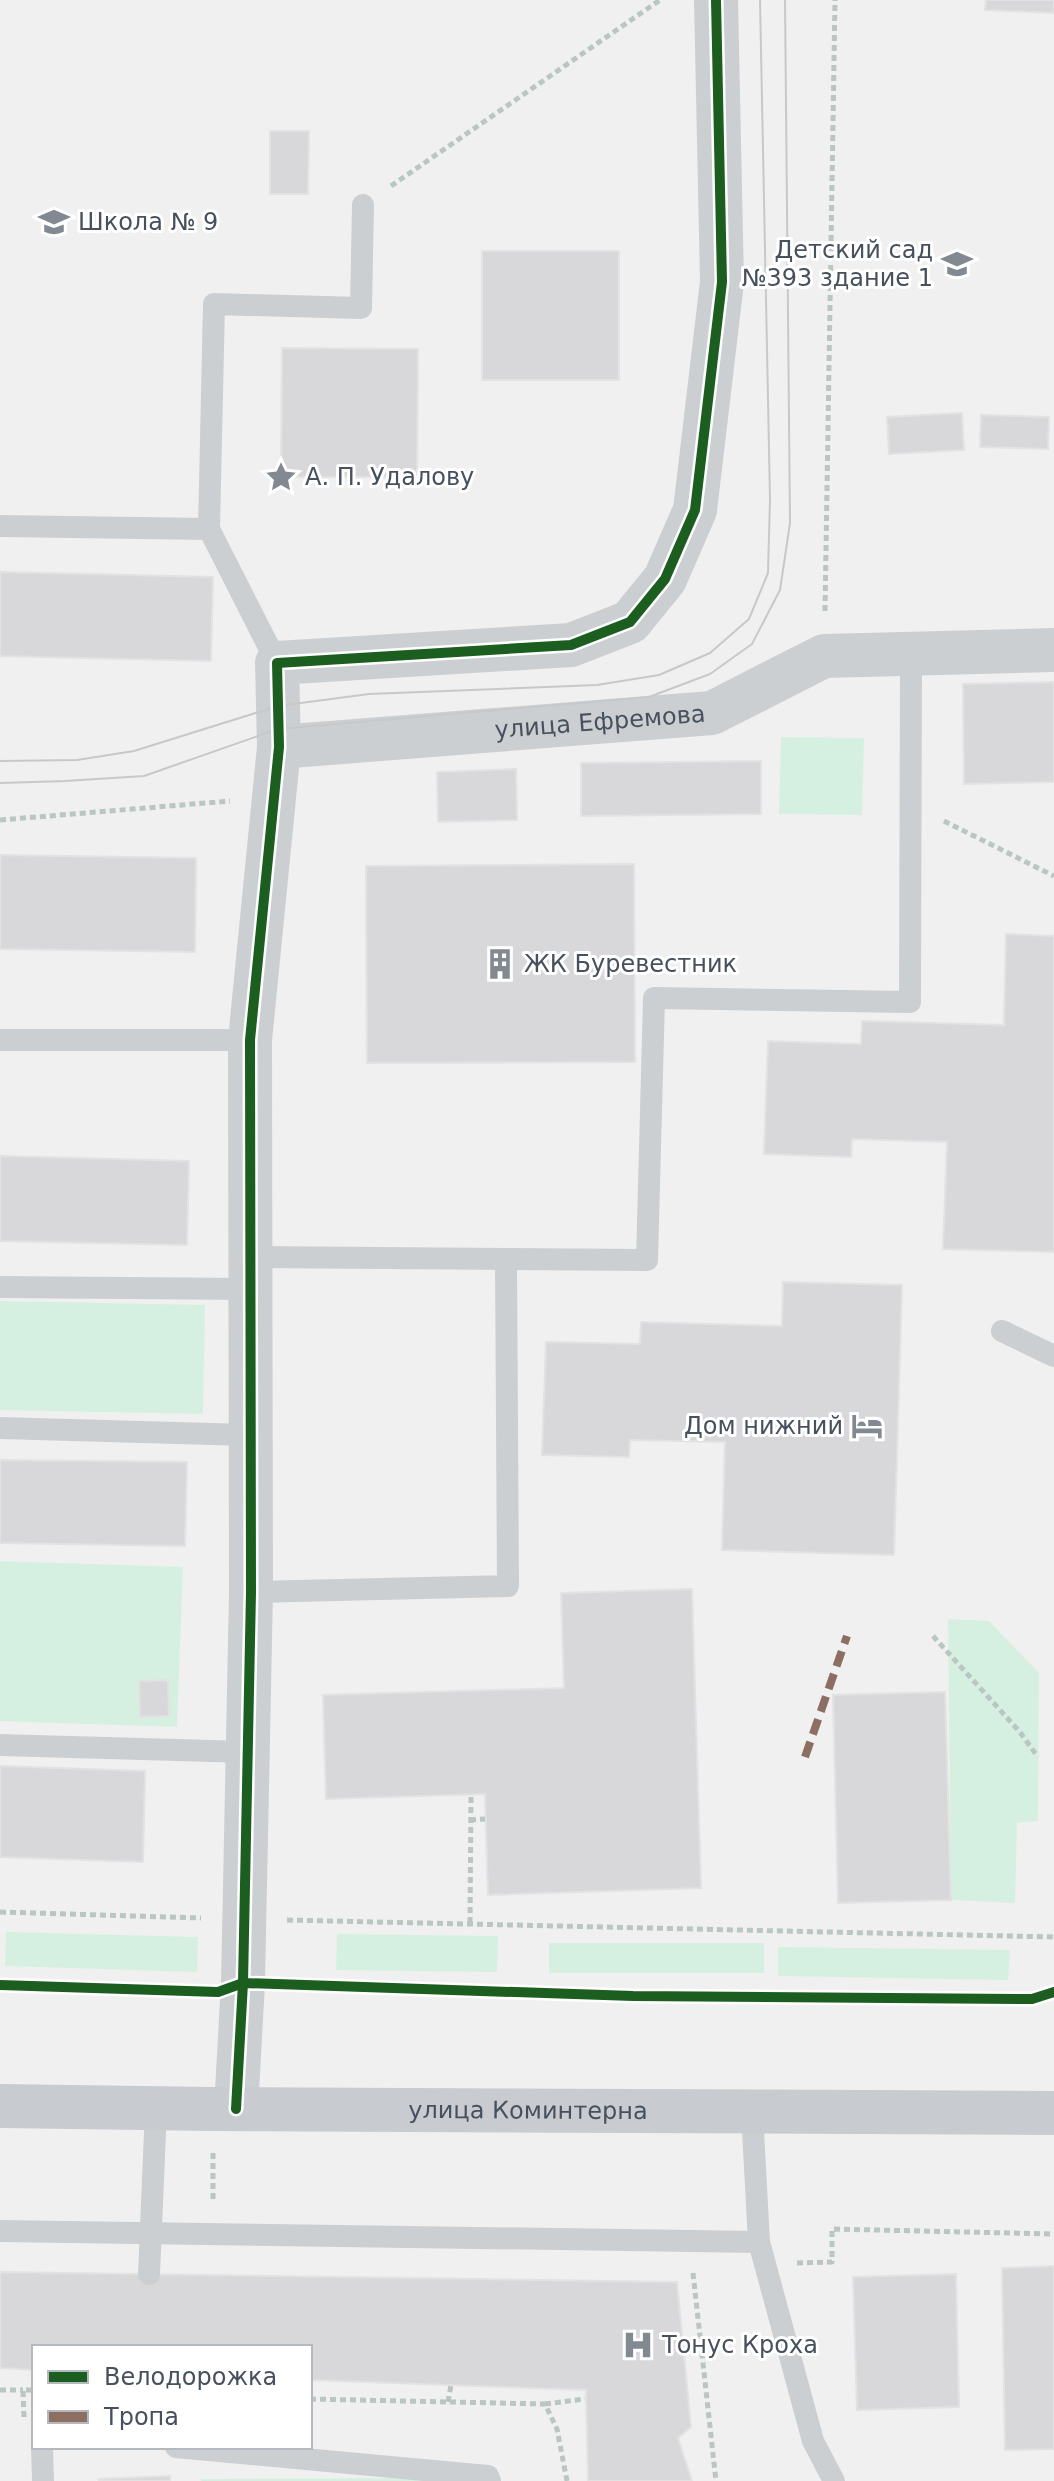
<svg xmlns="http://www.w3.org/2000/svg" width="1054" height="2481" font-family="'DejaVu Sans',sans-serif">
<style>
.green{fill:#d5f0e1}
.building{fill:#d8d8db;stroke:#e2e2e3;stroke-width:2}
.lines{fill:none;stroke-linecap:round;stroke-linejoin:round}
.path{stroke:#b9c6c2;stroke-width:5;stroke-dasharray:6 4;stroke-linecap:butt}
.lane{stroke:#cccfd1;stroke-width:22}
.street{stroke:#cccfd1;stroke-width:44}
.primary{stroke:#c8cbcf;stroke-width:44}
.tram{stroke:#c6c8ca;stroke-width:2}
.quiet{stroke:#8d6e63;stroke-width:8;stroke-dasharray:16 8;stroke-linecap:butt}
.cycleway-casing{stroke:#fff;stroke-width:15}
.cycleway{stroke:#1b5e20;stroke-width:10}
.labels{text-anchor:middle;stroke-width:6;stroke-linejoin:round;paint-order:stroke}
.poi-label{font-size:24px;fill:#47515e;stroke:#fff;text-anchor:start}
.street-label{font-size:24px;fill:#47515e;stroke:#fff}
</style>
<rect width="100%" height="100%" fill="#f1f0f0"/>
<g class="green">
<polygon points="781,737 864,738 862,815 779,814"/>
<polygon points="0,1301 205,1305 203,1414 0,1410"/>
<polygon points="0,1561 183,1567 177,1727 0,1721"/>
<polygon points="948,1619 989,1621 1039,1673 1038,1821 1017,1823 1015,1903 951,1900"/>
<polygon points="6,1932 198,1937 197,1972 5,1966"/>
<polygon points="337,1934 498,1936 497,1972 336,1970"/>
<rect x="549" y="1943" width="215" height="30"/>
<polygon points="778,1947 1010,1950 1008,1980 778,1976"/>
<polygon points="448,2478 449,2481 201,2481 201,2479"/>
</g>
<g class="building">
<polygon points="986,0 1054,0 1054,13 985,10"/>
<polygon points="270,131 309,131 308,194 270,194"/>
<rect x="482" y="251" width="137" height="129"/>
<polygon points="282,348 418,349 417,477 281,477"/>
<polygon points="962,413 964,450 889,454 887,417"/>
<polygon points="981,415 1049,417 1048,449 980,447"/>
<polygon points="0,572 213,577 211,661 0,656"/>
<polygon points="1054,682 1054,782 964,784 963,684"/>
<polygon points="761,761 761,814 581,816 581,763"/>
<polygon points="516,769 517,820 438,822 437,772"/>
<polygon points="0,855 196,858 195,952 0,949"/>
<polygon points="634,864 635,1062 367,1063 366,866"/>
<polygon points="1006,934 1054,936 1054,1252 943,1249 947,1142 852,1139 851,1157 764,1154 768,1041 861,1044 862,1021 1004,1025"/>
<polygon points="0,1156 189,1161 187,1245 0,1241"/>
<polygon points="783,1282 902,1285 894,1555 722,1550 725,1442 630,1440 629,1457 542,1455 546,1342 640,1344 641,1322 782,1326"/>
<polygon points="0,1460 187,1462 185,1546 0,1543"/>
<polygon points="692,1589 701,1888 488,1895 485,1794 326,1799 323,1695 564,1688 561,1593"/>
<polygon points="168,1680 169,1716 140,1717 139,1681"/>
<polygon points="945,1692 951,1900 838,1903 833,1695"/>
<polygon points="0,1766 145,1771 143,1862 0,1857"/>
<polygon points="1054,2266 1054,2449 1005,2450 1002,2268"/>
<polygon points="0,2272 677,2282 691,2427 678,2438 692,2481 588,2481 586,2390 310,2380 310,2347 34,2347 34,2370 0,2368"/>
<polygon points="956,2274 959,2407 857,2410 853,2277"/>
<polygon points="170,2476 170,2481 99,2481 99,2479"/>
</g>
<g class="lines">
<g class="path">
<polyline points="391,186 660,0"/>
<polyline points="825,611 835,0"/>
<polyline points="0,820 230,801"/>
<polyline points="944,821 1054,876"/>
<polyline points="933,1636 1019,1731 1038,1757"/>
<polyline points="470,1820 485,1819"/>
<polyline points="0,1912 201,1918"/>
<polyline points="287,1920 1054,1937"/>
<polyline points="470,1923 471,1794"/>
<polyline points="213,2199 213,2153"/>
<polyline points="797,2263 832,2262 832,2229 1054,2234"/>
<polyline points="693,2273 716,2481"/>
<polyline points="0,2390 23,2390"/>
<polyline points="310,2399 545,2404 557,2429 567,2481"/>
<polyline points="448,2402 451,2385"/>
<polyline points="545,2404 585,2399"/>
<polyline points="24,2417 23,2390 34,2390"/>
</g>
<g class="lane">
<polyline points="0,526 209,529 277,663"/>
<polyline points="209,529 214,304 361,308 363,205"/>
<polyline points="0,1040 250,1040"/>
<polyline points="250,1257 647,1260 654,998 910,1002 911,655"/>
<polyline points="0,1287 250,1289"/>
<polyline points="1002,1331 1054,1356"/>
<polyline points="0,1428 248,1435"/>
<polyline points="251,1592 508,1586 506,1260"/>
<polyline points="0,1745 247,1752"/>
<polyline points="752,2112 759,2242 813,2441 834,2481"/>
<polyline points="0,2231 759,2242"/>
<polyline points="149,2274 156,2108"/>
<polyline points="42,2447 43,2481"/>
<polyline points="176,2447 488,2476 490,2481"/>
</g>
<g class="street">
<path id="s1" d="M 279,747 L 712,713 L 824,656 L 1054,650"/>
<polyline points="236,2109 243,1983 251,1592 250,1040 279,747 277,663 571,645 630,622 665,579 695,510 722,282 716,0"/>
</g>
<path class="primary" id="s2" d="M 0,2106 L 213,2109 L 1054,2113"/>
<g class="tram">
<polyline points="0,761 77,760 134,751 278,706 369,694 597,685 659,675 710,653 749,619 768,573 770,499 760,0"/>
<polyline points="0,783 65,781 144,776 278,729 649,697 710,674 752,644 780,590 790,523 785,0"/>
</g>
<polyline class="quiet" points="805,1757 847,1636"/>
<defs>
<g id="cycleway">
<polyline points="0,1985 218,1992 243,1983 633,1996 1032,1999 1054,1992"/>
<polyline points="236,2109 243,1983 251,1592 250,1040 279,747 277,663 571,645 630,622 665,579 695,510 722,282 716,0"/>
</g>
</defs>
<use href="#cycleway" class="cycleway-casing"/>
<use href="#cycleway" class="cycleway"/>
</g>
<defs>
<symbol id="school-bare" viewBox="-9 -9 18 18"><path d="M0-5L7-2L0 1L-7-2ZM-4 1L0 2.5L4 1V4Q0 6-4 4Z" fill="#828991" stroke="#fff" stroke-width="2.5" paint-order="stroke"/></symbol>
<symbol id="sight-bare" viewBox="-9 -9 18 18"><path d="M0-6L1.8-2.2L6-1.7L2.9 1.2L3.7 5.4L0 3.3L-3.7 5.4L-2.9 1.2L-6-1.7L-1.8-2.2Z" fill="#828991" stroke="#fff" stroke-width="2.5" paint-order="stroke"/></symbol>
<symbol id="building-bare" viewBox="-9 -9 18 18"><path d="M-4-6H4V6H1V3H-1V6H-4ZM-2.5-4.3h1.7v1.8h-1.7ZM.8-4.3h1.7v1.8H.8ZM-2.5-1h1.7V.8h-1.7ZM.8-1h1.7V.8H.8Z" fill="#828991" stroke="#fff" stroke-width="2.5" paint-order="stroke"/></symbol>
<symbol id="hotel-bare" viewBox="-9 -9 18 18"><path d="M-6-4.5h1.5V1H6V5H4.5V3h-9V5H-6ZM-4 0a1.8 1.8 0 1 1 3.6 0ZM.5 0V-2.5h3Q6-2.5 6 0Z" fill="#828991" stroke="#fff" stroke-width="2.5" paint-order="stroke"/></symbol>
<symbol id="hospital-bare" viewBox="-9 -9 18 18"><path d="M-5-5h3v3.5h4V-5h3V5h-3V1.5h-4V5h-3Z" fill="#828991" stroke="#fff" stroke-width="2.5" paint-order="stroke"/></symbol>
</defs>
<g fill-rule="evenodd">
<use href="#school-bare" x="32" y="200" width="44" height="44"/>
<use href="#school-bare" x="935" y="242" width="44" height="44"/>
<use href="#sight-bare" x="259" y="455" width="44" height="44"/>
<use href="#building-bare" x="478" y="942" width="44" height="44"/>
<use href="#hotel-bare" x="845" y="1404" width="44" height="44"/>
<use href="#hospital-bare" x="616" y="2323" width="44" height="44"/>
</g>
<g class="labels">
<g class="poi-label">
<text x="78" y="230">Школа № 9</text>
<text x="933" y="258" text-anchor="end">Детский сад<tspan x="933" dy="28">№393 здание 1</tspan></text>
<text x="305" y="485">А. П. Удалову</text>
<text x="524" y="972">ЖК Буревестник</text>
<text x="843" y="1434" text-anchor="end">Дом нижний</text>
<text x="662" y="2353">Тонус Кроха</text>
</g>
<g class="street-label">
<text dy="8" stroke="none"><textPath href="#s1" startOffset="322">улица Ефремова</textPath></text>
<text dy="8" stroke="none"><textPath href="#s2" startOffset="528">улица Коминтерна</textPath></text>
</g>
</g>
<rect x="32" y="2345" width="280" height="104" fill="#ffffff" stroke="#b5b9bf" stroke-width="2"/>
<rect x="48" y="2371" width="40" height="12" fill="#1b5e20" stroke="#b5b9bf" stroke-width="2"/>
<text x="104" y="2385" font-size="24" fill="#47515e">Велодорожка</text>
<rect x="48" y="2411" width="40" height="12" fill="#8d6e63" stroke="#b5b9bf" stroke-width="2"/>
<text x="104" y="2425" font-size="24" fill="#47515e">Тропа</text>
</svg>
